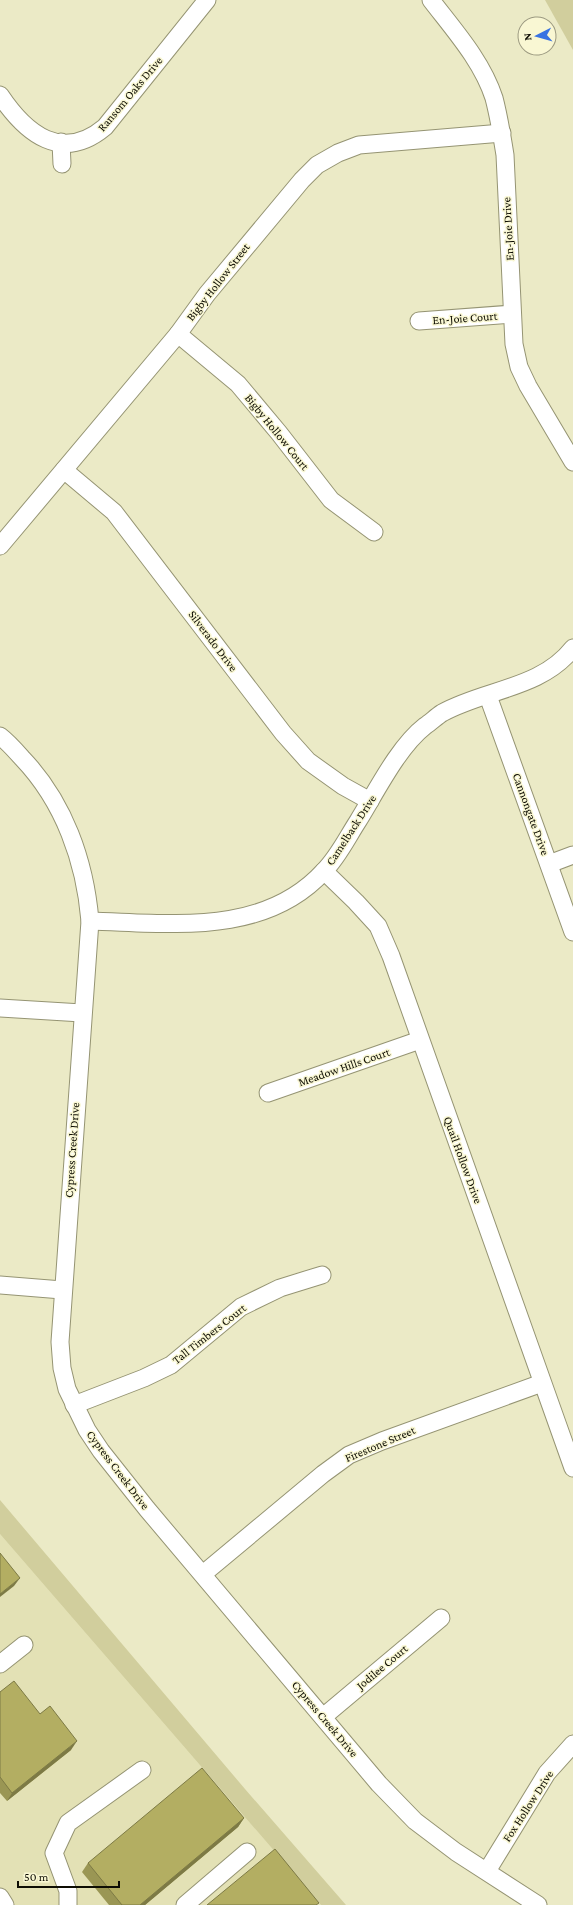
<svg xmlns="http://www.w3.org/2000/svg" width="573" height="1905" font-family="'Crimson Pro',serif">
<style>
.built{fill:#e3e1b5}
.green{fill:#d1ce9d}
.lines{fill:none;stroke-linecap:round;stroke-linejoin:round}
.minor-casing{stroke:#959473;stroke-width:19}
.minor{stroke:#fff;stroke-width:17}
.wall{fill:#9a9654}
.shaded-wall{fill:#7d7a45}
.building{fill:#b3ae62;stroke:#7d7a45}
.labels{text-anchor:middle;stroke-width:3;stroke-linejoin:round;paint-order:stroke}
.street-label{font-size:12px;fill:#0e0d03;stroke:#f9f7d3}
</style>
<rect width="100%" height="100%" fill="#ebeac6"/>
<polygon class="built" points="0,1534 321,1905 0,1905"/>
<g class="green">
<polygon points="545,0 573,0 573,50"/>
<polygon points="0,1500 245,1789 346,1905 321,1905 0,1534"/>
</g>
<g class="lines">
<defs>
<g id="minor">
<path d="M 431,0 C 454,30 482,61 494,98 C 499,117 502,136 505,155 L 514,344 L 519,367 L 528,386 L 573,462"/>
<path d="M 0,95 C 26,134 62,163 105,127 L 207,0"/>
<polyline points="61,142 62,164"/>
<polyline points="419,321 512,314"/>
<polyline points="178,334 238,384 279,433 331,500 374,532"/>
<polyline points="64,470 114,512 283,733 308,761 343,786 370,801"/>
<polyline points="0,546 178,334 207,294 302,180 317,165 338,153 359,145 502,133"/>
<polyline points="488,696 573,932"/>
<path d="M 0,736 C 8,742 15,750 22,758 C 64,802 85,861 90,921 L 60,1342 L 62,1368 L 67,1389 L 87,1430 L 101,1451 L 147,1509 L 379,1784 L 415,1821 L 456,1852 L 538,1905"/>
<polyline points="549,864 573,855"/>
<polyline points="324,871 356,902 378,926 391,956 573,1468"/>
<path d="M 90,921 C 170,923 264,937 324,871 C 338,857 347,838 358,821 C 376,792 398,747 425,726 C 431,722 436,717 442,713 C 485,689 541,689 573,648"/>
<polyline points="0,1008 82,1013"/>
<polyline points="268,1093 420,1040"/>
<polyline points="0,1285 62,1290"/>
<polyline points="74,1405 144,1378 171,1365 241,1307 280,1288 322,1275"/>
<polyline points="203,1574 323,1474 349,1455 382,1441 542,1383"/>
<polyline points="0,1664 24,1645"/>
<polyline points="323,1717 441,1618"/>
<polyline points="487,1871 547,1773 573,1744"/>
<polyline points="0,1897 5,1905"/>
<polyline points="68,1905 68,1891 54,1853 68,1823 142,1770"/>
<polyline points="185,1905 247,1852"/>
</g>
</defs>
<use href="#minor" class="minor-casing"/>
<use href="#minor" class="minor"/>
</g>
<g class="wall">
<polygon points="0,1692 40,1714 71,1750 7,1801 0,1793"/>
<polygon points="244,1818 238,1827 145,1905 109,1905 82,1872 88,1863"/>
</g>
<g class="shaded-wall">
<polygon points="20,1578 14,1586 0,1597 0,1594"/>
<polygon points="77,1741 71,1750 7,1801 12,1793"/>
<polygon points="244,1818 238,1827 145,1905 140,1905"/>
</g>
<g class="building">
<polygon points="0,1553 20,1578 0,1594"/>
<polygon points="14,1681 40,1714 50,1706 77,1741 12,1793 0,1777 0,1692"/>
<polygon points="202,1768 244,1818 140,1905 122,1905 88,1863"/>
<polygon points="275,1849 319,1903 316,1905 207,1905"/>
</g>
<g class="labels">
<g class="street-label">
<text transform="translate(130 94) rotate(-50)" y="4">Ransom Oaks Drive</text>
<text transform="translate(508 229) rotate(-93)" y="4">En-Joie Drive</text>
<text transform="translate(218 282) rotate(-52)" y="4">Bigby Hollow Street</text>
<text transform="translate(465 318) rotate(-4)" y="4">En-Joie Court</text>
<text transform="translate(277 432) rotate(51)" y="4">Bigby Hollow Court</text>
<text transform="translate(213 641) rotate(53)" y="4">Silverado Drive</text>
<text transform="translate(531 814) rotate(70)" y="4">Cannongate Drive</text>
<text transform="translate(351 830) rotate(-57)" y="4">Camelback Drive</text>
<text transform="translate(344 1067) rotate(-19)" y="4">Meadow Hills Court</text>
<text transform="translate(72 1150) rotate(-86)" y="4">Cypress Creek Drive</text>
<text transform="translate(463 1160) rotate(70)" y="4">Quail Hollow Drive</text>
<text transform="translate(209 1334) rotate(-38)" y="4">Tall Timbers Court</text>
<text transform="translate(380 1444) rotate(-23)" y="4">Firestone Street</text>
<text transform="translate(118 1470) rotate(53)" y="4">Cypress Creek Drive</text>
<text transform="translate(382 1667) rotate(-40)" y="4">Jodilee Court</text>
<text transform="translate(325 1719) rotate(50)" y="4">Cypress Creek Drive</text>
<text transform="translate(528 1806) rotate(-57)" y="4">Fox Hollow Drive</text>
</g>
</g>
<g transform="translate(537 36) rotate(264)"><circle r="19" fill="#f9f7d3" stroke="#9b9980"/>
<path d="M0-3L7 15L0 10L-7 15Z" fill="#3973e2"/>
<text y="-6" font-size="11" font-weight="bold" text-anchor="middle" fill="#0e0d03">N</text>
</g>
<path d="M18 1881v6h101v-6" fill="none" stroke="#0e0d03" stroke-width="2"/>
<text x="24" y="1881" font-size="12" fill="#0e0d03" stroke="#f9f7d3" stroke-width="3" paint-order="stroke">50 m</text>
</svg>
